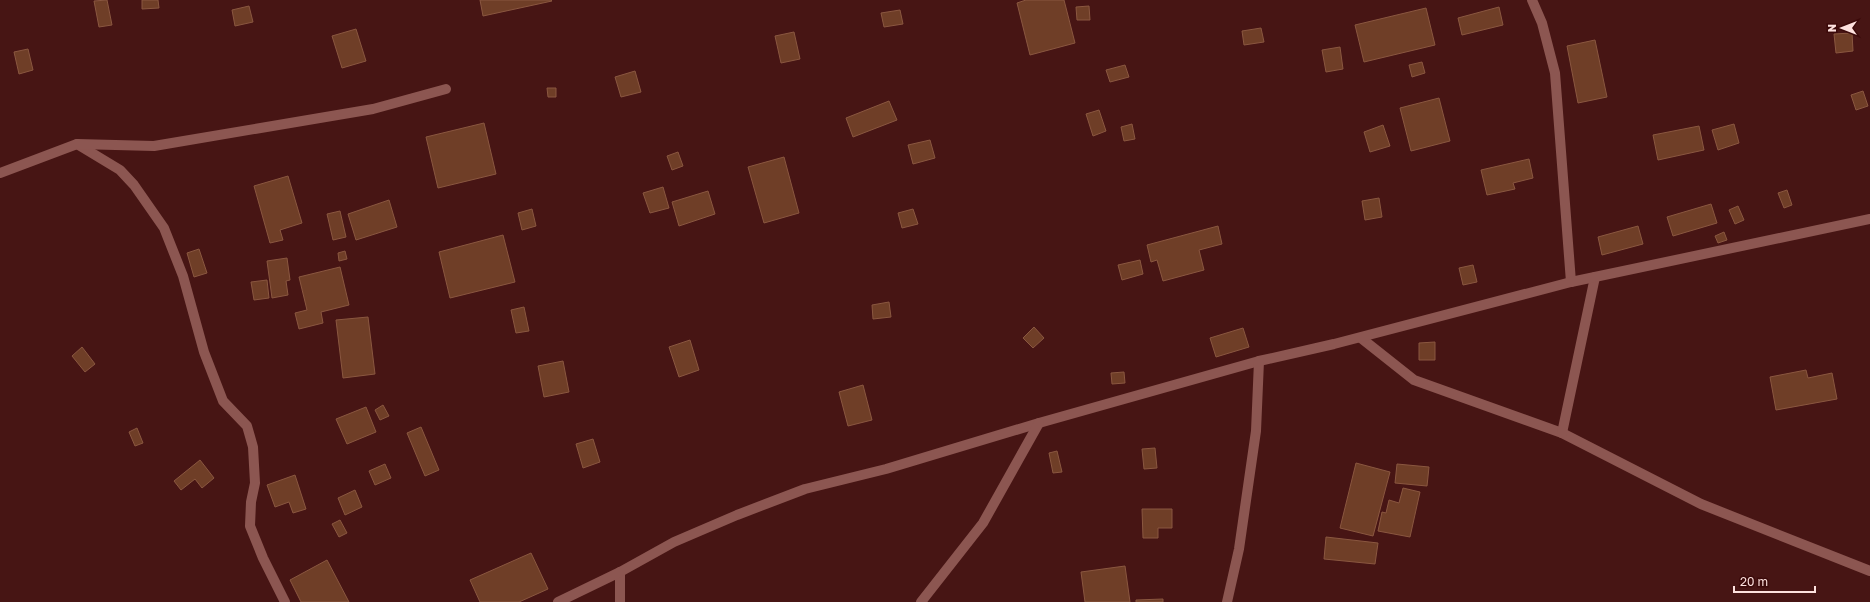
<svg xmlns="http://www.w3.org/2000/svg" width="1870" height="602" font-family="'Golos Text',sans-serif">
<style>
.building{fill:#6f3e27;stroke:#8a5740}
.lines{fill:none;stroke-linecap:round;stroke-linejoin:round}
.minor{stroke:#8c5651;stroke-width:10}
</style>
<rect width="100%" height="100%" fill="#471514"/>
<g class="building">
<polygon points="107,0 112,25 99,27 94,1"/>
<polygon points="142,0 158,0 159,8 142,9"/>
<polygon points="480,0 551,0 552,1 483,16"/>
<polygon points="1026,0 1064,0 1075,43 1030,55 1017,3"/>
<polygon points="249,6 253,22 235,26 232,10"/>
<polygon points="1089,6 1090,20 1077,20 1076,7"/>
<polygon points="1499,7 1503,25 1462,35 1458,18"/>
<polygon points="1426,8 1435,45 1364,62 1355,25"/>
<polygon points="900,10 903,24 884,27 881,13"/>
<polygon points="1261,28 1264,42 1244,45 1242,31"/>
<polygon points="356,29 366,61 342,68 332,36"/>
<polygon points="794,32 800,59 781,63 775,36"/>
<polygon points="1852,33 1853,51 1836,53 1834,34"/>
<polygon points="1595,40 1607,97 1578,103 1567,46"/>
<polygon points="1340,47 1343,69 1326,72 1322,50"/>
<polygon points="28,49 33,70 19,74 14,52"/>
<polygon points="1422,62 1425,73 1412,77 1409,65"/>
<polygon points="1125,65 1129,77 1110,82 1106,70"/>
<polygon points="635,71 641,92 621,97 615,77"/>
<polygon points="547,88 556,88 556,97 548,97"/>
<polygon points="1863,91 1868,106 1856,110 1851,95"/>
<polygon points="1439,98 1450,141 1411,151 1400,108"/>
<polygon points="889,101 897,120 853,137 846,118"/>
<polygon points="1099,110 1106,131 1093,136 1086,114"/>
<polygon points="484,123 496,174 438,188 426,137"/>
<polygon points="1132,124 1135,139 1124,141 1121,127"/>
<polygon points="1734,124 1739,143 1718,150 1712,130"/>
<polygon points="1383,125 1390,146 1370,152 1364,132"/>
<polygon points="1699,126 1704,150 1658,160 1653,135"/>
<polygon points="930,140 935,158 913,164 908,145"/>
<polygon points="678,152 683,166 672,170 667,156"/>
<polygon points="784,157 799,213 764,223 748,167"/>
<polygon points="1529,159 1533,178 1513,183 1515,189 1487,195 1481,170"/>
<polygon points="288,176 302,223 280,230 283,240 270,243 254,186"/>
<polygon points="663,187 669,208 650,213 643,193"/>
<polygon points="1787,190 1792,205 1784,208 1778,193"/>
<polygon points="708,191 715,214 679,226 672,202"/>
<polygon points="1379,198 1382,217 1365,220 1362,201"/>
<polygon points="389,200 397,227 356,240 348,214"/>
<polygon points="1711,204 1717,223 1673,236 1667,217"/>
<polygon points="1738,206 1744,220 1735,224 1729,210"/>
<polygon points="532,209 536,226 522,230 518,213"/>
<polygon points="913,209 918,224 902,228 898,213"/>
<polygon points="340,211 346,237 333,240 327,214"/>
<polygon points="1218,226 1222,244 1199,250 1204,270 1163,281 1157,260 1151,262 1147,245"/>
<polygon points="1638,226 1643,244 1602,255 1598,237"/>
<polygon points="1724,232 1727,240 1718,243 1715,236"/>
<polygon points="503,235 515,282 450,298 439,252"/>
<polygon points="199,249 207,273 194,277 187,253"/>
<polygon points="345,251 347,259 339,261 338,253"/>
<polygon points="287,258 290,280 286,281 288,295 272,298 267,261"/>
<polygon points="1140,260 1143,274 1122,280 1118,265"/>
<polygon points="1473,265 1477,282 1463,285 1459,268"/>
<polygon points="340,267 349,305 321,312 323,323 299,329 295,313 307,310 299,277"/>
<polygon points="267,280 269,298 254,300 251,282"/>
<polygon points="889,302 891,317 873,319 872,305"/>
<polygon points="524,307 529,331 516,333 511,310"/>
<polygon points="368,317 375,374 343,378 336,320"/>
<polygon points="1034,327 1044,338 1033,348 1023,338"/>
<polygon points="1243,328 1249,347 1216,357 1210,338"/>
<polygon points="690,340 699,370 679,377 669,347"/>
<polygon points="1435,342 1435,360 1419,360 1419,343"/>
<polygon points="82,347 95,364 85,372 72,356"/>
<polygon points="563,361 569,392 544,397 538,366"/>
<polygon points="1806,370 1808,378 1832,373 1837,399 1776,410 1770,377"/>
<polygon points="1124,372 1125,383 1112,384 1111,373"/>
<polygon points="863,385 872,420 848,426 839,392"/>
<polygon points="383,405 389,416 380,420 375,410"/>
<polygon points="366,407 376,432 347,444 336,419"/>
<polygon points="421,427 439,470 425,476 407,433"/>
<polygon points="137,428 143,443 135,446 129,432"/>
<polygon points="593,439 600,462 583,468 576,444"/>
<polygon points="1155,448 1157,468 1144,469 1142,449"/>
<polygon points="1057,451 1062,472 1053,473 1049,453"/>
<polygon points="200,460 214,478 202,488 195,479 181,490 174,481"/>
<polygon points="1356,463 1390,472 1373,536 1340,528"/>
<polygon points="385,464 391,478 375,485 369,471"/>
<polygon points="1397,464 1429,467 1427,486 1395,483"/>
<polygon points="295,475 306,509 293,513 289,502 275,507 267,485"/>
<polygon points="1403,488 1420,492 1410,537 1378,531 1382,512 1386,513 1389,500 1399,503"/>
<polygon points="355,490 362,507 345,515 338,498"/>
<polygon points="1142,509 1172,509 1172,528 1158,528 1158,538 1143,538"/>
<polygon points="340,520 347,533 339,537 332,524"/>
<polygon points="1326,537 1378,543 1375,564 1324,559"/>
<polygon points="531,553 548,589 519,602 480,602 470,580"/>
<polygon points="327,560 349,602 301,602 290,580"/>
<polygon points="1125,566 1130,602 1085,602 1081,572"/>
<polygon points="1163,599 1163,602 1136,602 1136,600"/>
</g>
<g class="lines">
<g class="minor">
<polyline points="1532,0 1542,23 1555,73 1571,282"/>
<polyline points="77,144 120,170 134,185 164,228 183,276 204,352 223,401 247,426 253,447 255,483 251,502 250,526 263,558 285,602"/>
<polyline points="0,173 77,144 154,146 373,109 446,89"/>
<polyline points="1361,338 1414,380 1562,433 1701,504 1870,571"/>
<polyline points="1562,433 1595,277"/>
<polyline points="620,572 620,602"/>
<polyline points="558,602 620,572 674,542 737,515 805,489 886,469 1039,423 1259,361 1334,344 1571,282 1870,219"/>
<polyline points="921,602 983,523 1039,423"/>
<polyline points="1227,602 1239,549 1256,431 1259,361"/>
</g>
</g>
<g transform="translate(1842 28) rotate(270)" stroke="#3b0a0a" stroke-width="3" paint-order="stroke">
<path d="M0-3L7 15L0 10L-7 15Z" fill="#fde1de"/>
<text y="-6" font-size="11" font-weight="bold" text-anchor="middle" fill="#fde1de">N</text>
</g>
<path d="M1734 586v6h81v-6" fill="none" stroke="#fde1de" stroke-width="2"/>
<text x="1740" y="586" font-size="12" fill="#fde1de" stroke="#3b0a0a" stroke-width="3" paint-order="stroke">20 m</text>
</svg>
